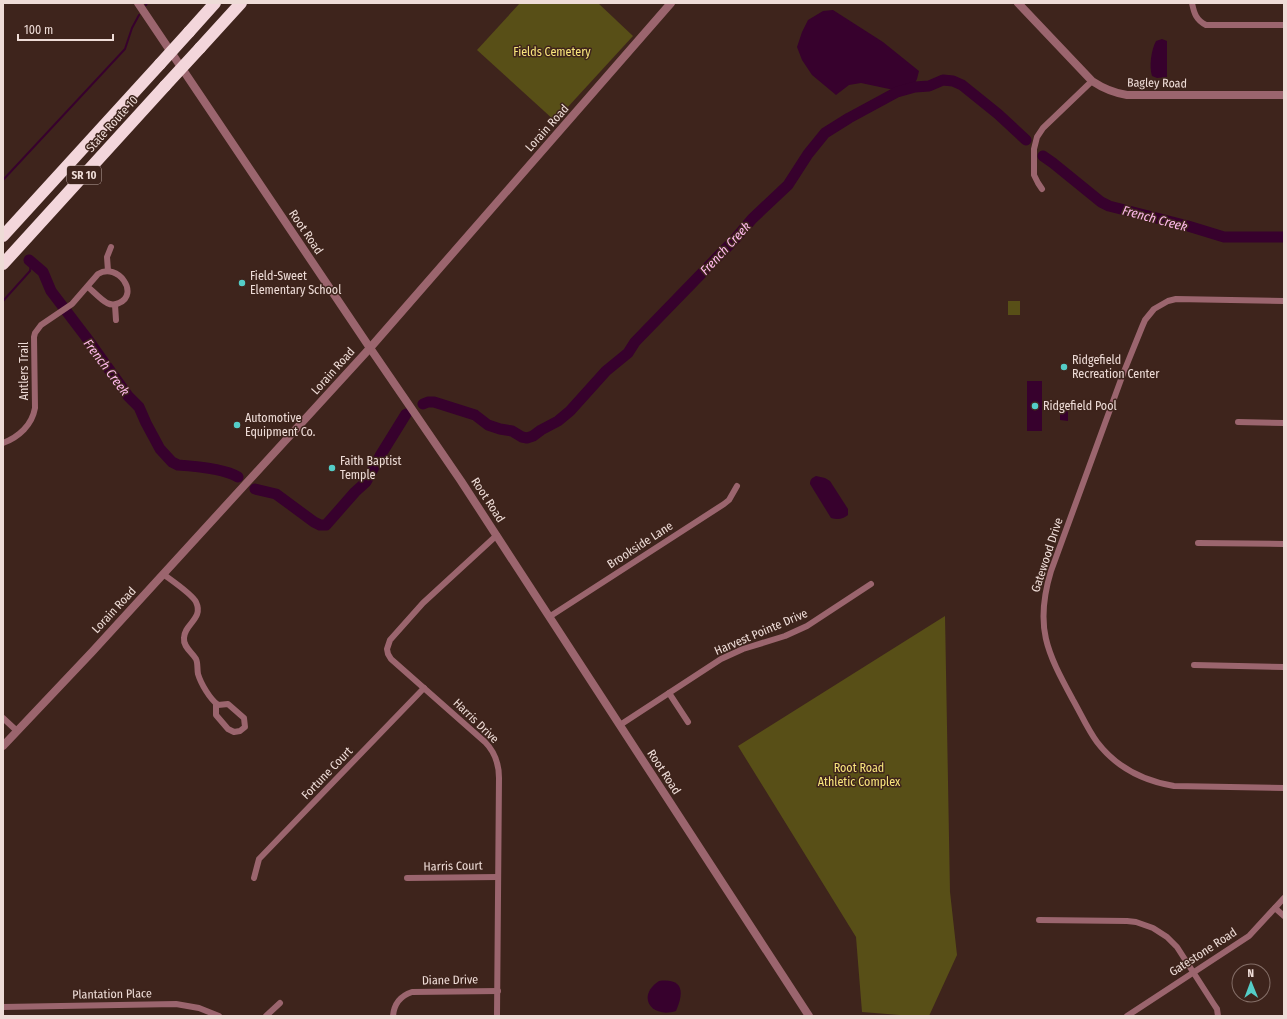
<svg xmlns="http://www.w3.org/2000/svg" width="1287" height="1019" font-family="'Fira Sans Condensed',sans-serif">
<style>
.green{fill:#584f17}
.water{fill:#37012d}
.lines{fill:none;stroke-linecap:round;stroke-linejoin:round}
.stream{stroke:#37012d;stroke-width:2}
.river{stroke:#37012d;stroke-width:11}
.minor{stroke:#9b656e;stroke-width:6}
.tertiary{stroke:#9b656e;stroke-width:8}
.motorway{stroke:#f3d6db;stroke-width:12}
.motorway-bridge{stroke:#f3d6db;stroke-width:12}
.poi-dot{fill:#54cdc7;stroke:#3e241c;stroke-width:1.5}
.labels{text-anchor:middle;stroke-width:3;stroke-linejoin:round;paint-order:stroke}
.shield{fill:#3e241c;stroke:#b9a59f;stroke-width:1}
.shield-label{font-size:11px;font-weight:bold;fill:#eedcd7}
.park-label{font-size:12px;fill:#f8e57c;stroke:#3e241c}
.street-label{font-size:12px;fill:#eedcd7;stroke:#3e241c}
.poi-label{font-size:12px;fill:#eedcd7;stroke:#3e241c;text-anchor:start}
.water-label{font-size:13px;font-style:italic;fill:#ffb9eb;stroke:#3e241c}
</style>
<rect width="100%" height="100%" fill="#3e241c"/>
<g class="green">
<polygon points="520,3 598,3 633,36 555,121 477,50"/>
<rect x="1008" y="301" width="12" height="14"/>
<polygon points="945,616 950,892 957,955 929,1016 912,1016 862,1012 856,937 738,746"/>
</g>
<g class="water">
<polygon points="833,10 883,42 919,71 917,79 914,85 894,90 861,83 849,85 836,95 812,75 802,60 797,47 802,32 808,20 823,11"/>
<path d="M 1162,39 L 1167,41 L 1167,77 L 1157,78 L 1152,76 C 1149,67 1151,50 1156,41 Z"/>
<rect x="1027" y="381" width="15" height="50"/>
<polygon points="1060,407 1068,407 1068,421 1060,420"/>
<path d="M 816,476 L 825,478 L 830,481 L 848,509 L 848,515 C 843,519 838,520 831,518 L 810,484 C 810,479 812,478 816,476 Z"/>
<path d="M 659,981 C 684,978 684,993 676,1011 C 651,1019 636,996 659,981 Z"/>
</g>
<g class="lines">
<g class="stream">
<polyline points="146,5 147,3"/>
<polyline points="3,180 125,49 132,28 139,15"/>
<polyline points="3,301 30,271 31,264 29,260"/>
</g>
<g class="river">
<polyline points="1043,156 1053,163 1101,202 1109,206 1188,226 1224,237 1284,237"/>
<path d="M 29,260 L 43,272 L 51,291 L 86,337 L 128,396 L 139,407 L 146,423 L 160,449 L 172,462 L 178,465 C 193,466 225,469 238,477"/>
<polyline points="423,404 428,402 434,402 475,415 488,425 500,429 512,431 522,437 527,438 533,436 541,430 558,421 570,411 606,371 628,353 635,342 736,238 752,219 788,185 808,154 825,133 849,118 897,92 915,87 929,86 943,80 953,81 962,85 998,114 1026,140"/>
<polyline points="255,489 276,494 314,522 320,525 326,525 355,492 366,482 380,456 406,414"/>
</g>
<g class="minor">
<path d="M 1192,3 C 1194,13 1196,20 1206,25 L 1284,25"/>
<polyline points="1042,189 1038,183 1034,175 1034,149 1037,137 1043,128 1092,81"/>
<polyline points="108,271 107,257 111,247"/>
<path d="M 1284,301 L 1176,299 L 1168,301 L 1154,309 L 1145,320 L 1142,327 L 1123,374 L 1051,571 C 1034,627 1047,652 1073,700 C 1081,714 1088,730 1097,742 C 1116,767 1144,781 1174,786 L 1284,788"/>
<polyline points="115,305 116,320"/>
<polyline points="1238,422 1284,423"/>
<path d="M 3,443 C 19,437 32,425 35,408 L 34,337 L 35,333 L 41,325 L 72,304 L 98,274 C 118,262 140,294 119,303 C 115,305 111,305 107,303 C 100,299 94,292 88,287"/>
<path d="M 497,535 L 423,603 L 390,640 L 387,649 L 388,654 L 391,659 L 485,742 C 495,752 499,764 499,778 L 497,1016"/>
<polyline points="1198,543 1284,544"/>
<path d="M 163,574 C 171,580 192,594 196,602 C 204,619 184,624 184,638 C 183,647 192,652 196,659 C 198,663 197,669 198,674 C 201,684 210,699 218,705 L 228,704 L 244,718 L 245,727 L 240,731 L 234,732 L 228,729 L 216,715 L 216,704"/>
<polyline points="549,617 724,504 729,500 737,486"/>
<polyline points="1194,665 1284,667"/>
<polyline points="669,693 688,722"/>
<polyline points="3,718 17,731"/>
<polyline points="620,725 721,659 743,649 785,636 807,626 871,584"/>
<polyline points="254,878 259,859 424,688"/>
<polyline points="407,878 498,877"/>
<polyline points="1275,908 1284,916"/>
<polyline points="1039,920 1127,921 1136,922 1153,928 1167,937 1177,947 1213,1003 1217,1009 1218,1016"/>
<polyline points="3,1007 176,1004 199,1008 219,1016"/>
<polyline points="266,1016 280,1003"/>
<path d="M 393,1016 C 394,1004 400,996 412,992 L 498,991"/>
<polyline points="1127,1016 1249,936 1284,898"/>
</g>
<g class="tertiary">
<polyline points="138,3 370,348 461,481 809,1016"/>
<path d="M 1018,3 L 1092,81 C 1104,89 1114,93 1127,95 L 1284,95"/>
<polyline points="3,746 92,652 370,348 671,3"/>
</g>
<g class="motorway">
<polyline points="189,32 215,3"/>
<polyline points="200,48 241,3"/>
<polyline points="3,236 160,64"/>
<polyline points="3,264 165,86"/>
</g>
<g class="motorway-bridge">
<polyline points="160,64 189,32"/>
<polyline points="165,86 200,48"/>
</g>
</g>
<g class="poi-dot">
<circle cx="242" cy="283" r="4"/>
<circle cx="1064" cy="367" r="4"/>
<circle cx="1035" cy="406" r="4"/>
<circle cx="237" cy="425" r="4"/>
<circle cx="332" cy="468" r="4"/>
</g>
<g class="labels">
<rect class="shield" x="67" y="166" width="34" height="18" rx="3"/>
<g class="shield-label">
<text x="84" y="179">SR 10</text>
</g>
<g class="park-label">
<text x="552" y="56">Fields Cemetery</text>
<text x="859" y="772">Root Road<tspan x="859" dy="14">Athletic Complex</tspan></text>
</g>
<g class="street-label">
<text transform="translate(1157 83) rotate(1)" y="4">Bagley Road</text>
<text transform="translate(112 124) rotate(-48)" y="4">State Route 10</text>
<text transform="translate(547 128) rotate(-48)" y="4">Lorain Road</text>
<text transform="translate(306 232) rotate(56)" y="4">Root Road</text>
<text transform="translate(24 371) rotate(-90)" y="4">Antlers Trail</text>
<text transform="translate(333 371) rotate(-48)" y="4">Lorain Road</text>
<text transform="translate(488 500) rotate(57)" y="4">Root Road</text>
<text transform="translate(640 545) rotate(-33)" y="4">Brookside Lane</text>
<text transform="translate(1047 555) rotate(-72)" y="4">Gatewood Drive</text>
<text transform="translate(114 610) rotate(-47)" y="4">Lorain Road</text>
<text transform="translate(761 632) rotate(-23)" y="4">Harvest Pointe Drive</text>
<text transform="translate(476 721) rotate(44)" y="4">Harris Drive</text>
<text transform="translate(664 772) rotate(57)" y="4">Root Road</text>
<text transform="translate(327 773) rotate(-46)" y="4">Fortune Court</text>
<text transform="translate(453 866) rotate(-1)" y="4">Harris Court</text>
<text transform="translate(1203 952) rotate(-33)" y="4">Gatestone Road</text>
<text transform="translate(450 980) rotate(-1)" y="4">Diane Drive</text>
<text transform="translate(112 994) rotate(-1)" y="4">Plantation Place</text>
</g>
<g class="poi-label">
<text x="250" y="280">Field-Sweet<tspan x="250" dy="14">Elementary School</tspan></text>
<text x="1072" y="364">Ridgefield<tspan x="1072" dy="14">Recreation Center</tspan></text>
<text x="1043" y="410">Ridgefield Pool</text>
<text x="245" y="422">Automotive<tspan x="245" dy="14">Equipment Co.</tspan></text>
<text x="340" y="465">Faith Baptist<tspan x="340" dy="14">Temple</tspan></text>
</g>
<g class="water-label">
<text transform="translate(1155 218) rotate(15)" y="5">French Creek</text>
<text transform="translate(725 248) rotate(-47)" y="5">French Creek</text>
<text transform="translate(107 367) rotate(53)" y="5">French Creek</text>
</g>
</g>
<rect width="1287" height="1019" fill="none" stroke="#eedcd7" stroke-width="8"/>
<g transform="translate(1251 983) rotate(359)"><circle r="19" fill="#3e241c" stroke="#846e67"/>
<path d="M0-3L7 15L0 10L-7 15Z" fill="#54cdc7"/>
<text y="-6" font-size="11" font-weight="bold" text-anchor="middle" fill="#eedcd7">N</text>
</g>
<path d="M18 34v6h95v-6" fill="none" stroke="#eedcd7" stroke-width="2"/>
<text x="24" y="34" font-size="12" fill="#eedcd7" stroke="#3e241c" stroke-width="3" paint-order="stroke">100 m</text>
</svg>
